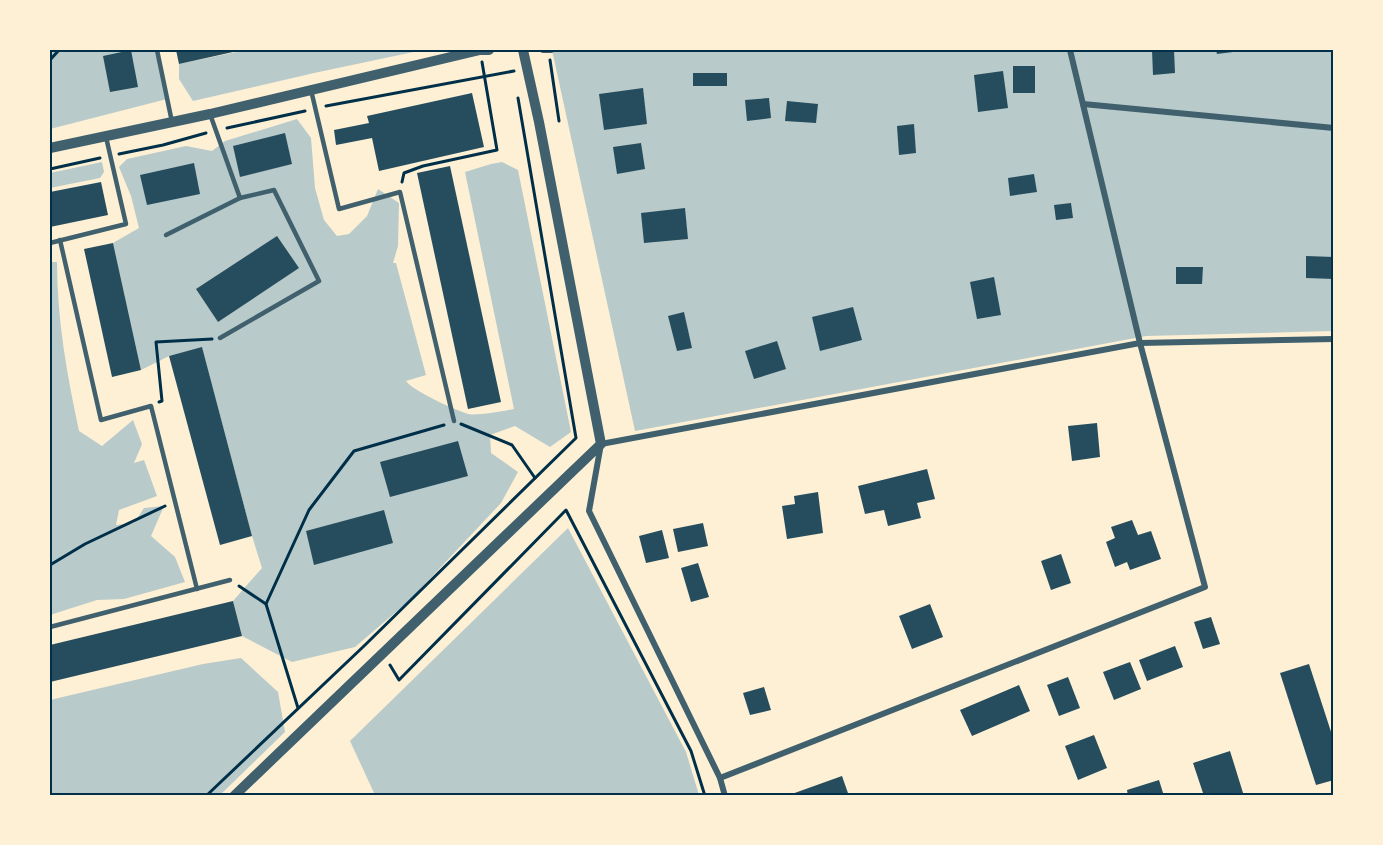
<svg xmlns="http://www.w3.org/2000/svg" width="1383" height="845" font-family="'IBM Plex Sans',sans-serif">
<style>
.green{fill:#b9caca}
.building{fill:#264d5e}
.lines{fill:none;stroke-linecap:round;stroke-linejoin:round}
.path{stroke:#003049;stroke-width:3}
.service{stroke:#3f606c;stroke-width:4.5}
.minor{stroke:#3f606c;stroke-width:6}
.tertiary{stroke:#3f606c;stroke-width:10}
.neatline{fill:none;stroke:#003049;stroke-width:2}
</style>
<rect width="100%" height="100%" fill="#fdf0d5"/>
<g class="green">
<polygon points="50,50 157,50 167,99 50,129"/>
<polygon points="246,50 423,50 314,73 193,101 179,79 179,64"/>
<polygon points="552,50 1333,50 1333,331 1146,336 635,431"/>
<path d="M 297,119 L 311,138 L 315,188 L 324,220 L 337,236 L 349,234 L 367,216 L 378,189 L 399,203 L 398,246 L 393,263 L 396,263 L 426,375 L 406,381 C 413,391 455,410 468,414 C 476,416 505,411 514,409 L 465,172 L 491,164 L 502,162 L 518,170 L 571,432 L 550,447 L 515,426 L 490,435 L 491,453 L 518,472 L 501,503 L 411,599 L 355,647 L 292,662 L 242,636 L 233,601 L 262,568 L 252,536 L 202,348 L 169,356 L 141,370 L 113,243 L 139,228 L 131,196 L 119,167 L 127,159 L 186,146 L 212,151 L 225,141 Z"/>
<polygon points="102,162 104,172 100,178 50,188 50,173"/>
<path d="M 50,262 L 57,262 C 57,320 67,375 79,431 L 102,446 L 133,420 L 142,444 L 134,463 L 144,460 L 157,496 L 119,510 L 116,525 L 134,523 L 144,508 L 164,506 L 151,536 L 175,557 L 185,582 L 124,599 L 97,600 L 50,615 Z"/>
<polygon points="568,528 686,752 699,795 375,795 350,741"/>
<polygon points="241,658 278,692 285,732 220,795 50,795 50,700 203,664"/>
</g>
<g class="building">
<polygon points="131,50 138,87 110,92 103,56"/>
<polygon points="176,50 242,50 179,64"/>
<polygon points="1152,50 1174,50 1175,73 1153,75"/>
<polygon points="1216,50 1240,50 1241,51 1217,54"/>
<rect x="1013" y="66" width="22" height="27"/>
<polygon points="1003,71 1008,108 978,112 974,75"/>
<rect x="693" y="73" width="34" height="13"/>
<polygon points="643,88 647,124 604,130 599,94"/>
<polygon points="472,93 484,147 379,171 372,138 336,145 334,130 369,123 367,116"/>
<polygon points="769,98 771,118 747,121 745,100"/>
<polygon points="787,101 818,104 816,123 785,121"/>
<polygon points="914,124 916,153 899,155 897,126"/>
<polygon points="285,133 292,164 240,177 233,146"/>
<polygon points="641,143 645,169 617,174 613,147"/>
<polygon points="194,163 200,194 147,205 140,175"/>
<polygon points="450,166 501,402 468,409 417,173"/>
<polygon points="1034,174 1037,192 1010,196 1008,178"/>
<polygon points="101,182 108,215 50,227 50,192"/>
<polygon points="1071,203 1073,218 1056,220 1054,205"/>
<polygon points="685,208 688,239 644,243 641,213"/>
<polygon points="277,236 299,268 218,322 196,289"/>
<polygon points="113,243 141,370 112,377 84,249"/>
<polygon points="1306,256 1334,257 1334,279 1306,278"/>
<polygon points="1176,267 1203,267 1202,284 1176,284"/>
<polygon points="994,277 1001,315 977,319 970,282"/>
<polygon points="853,307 862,340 820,351 812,317"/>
<polygon points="684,312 692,348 677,351 668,316"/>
<polygon points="777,341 786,369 754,379 745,351"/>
<polygon points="202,347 252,536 220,545 169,356"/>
<polygon points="1097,423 1100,457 1072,461 1068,426"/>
<polygon points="458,441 468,476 390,497 380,462"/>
<polygon points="927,469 935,499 917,503 921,518 888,526 884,510 865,514 858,486"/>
<polygon points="818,492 823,533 787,539 782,506 795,504 794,496"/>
<polygon points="384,510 393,543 314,565 306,531"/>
<polygon points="1132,520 1138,535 1151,531 1161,559 1130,570 1127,562 1115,567 1106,542 1115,538 1111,527"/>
<polygon points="703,523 708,546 678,552 673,529"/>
<polygon points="662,530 669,558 646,563 639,536"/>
<polygon points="1061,554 1071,583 1051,590 1041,561"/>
<polygon points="698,563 709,597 691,602 681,568"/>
<polygon points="233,601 242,636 50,682 50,645"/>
<polygon points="930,604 943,637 912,649 899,616"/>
<polygon points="1211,617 1220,644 1203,649 1194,622"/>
<polygon points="1175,646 1183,667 1147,681 1139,660"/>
<polygon points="1130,662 1141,689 1114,700 1103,672"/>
<polygon points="1309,664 1334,741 1334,780 1316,785 1280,673"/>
<polygon points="1068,677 1080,708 1059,716 1047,685"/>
<polygon points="1019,685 1030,711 972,736 960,710"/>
<polygon points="764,687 771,710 750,715 743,693"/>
<polygon points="1094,735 1107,768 1078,780 1065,746"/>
<polygon points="1230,751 1244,796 1204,796 1193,763"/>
<polygon points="842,776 849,796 789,796 789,795"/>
<polygon points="1159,780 1164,796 1128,796 1127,790"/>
</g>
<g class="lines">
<g class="path">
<polyline points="50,60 59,50"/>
<polyline points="550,60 559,121"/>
<polyline points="326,106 514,71"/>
<polyline points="227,128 305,111"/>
<polyline points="119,154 163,145 206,133"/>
<polyline points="50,169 100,158"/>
<polyline points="402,182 404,173 423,166 497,150 482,62"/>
<polyline points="159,402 162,401 156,342 212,339"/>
<polyline points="461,424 512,445 535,478"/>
<polyline points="50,565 85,544 165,506"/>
<polyline points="239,586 266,604 298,708"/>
<polyline points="266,604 309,510 354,451 444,425"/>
<polyline points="390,665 399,680 566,510 691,751 705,796"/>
<polyline points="206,796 364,646 576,438 518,98"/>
</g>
<g class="service">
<polyline points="157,50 172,122"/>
<polyline points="311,90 339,209 400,192 454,421"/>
<polyline points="210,114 240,198 274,190 319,281 220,338"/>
<polyline points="166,235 240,198"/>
<polyline points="60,240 101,420 151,406 197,589"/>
<polyline points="50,243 126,224 106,137"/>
<polyline points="50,627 230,580"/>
</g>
<g class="minor">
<polyline points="543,50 551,50"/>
<polyline points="1083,104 1334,128"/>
<polyline points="720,778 1205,587 1140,343 1070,50"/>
<polyline points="725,796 720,778 589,511 601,444 1140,343 1334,339"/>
</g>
<g class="tertiary">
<polyline points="50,148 210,114 480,50 489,50"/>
<polyline points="234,796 601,444 539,122 523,50"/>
</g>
</g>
<rect width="1383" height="845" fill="none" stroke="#fdf0d5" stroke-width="102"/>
<rect x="51" y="51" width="1281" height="743" class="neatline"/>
</svg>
